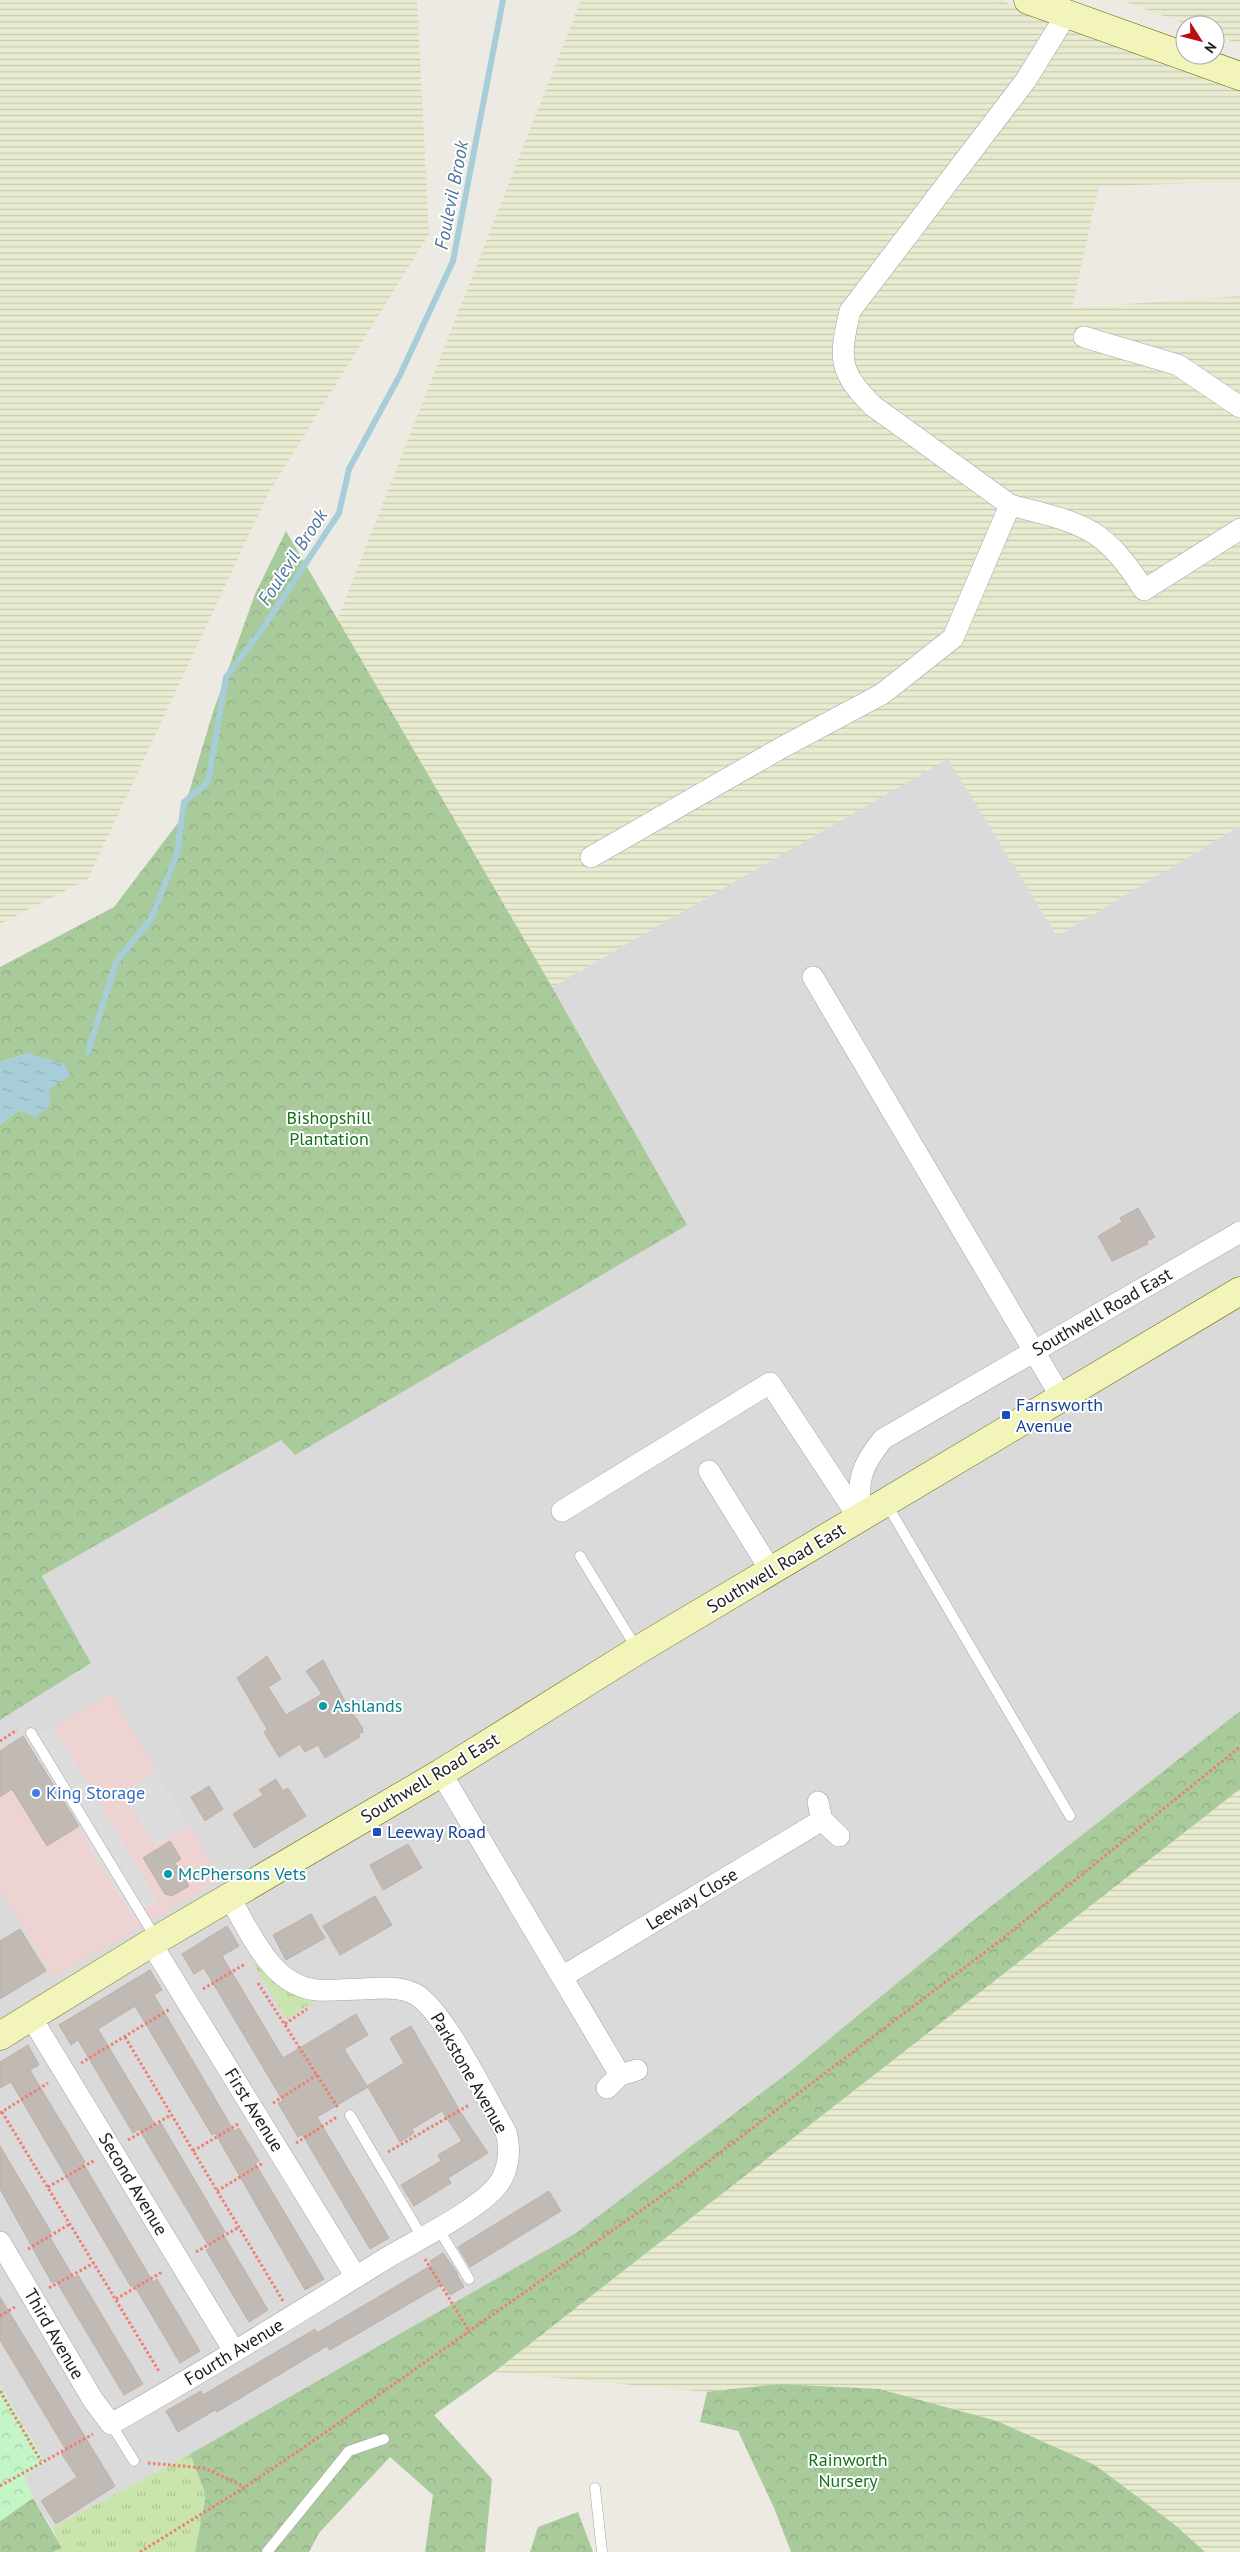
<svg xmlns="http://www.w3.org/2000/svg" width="1240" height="2552" font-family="'PT Sans',sans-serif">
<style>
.residential{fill:#dbdada}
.commercial{fill:#edd4d3}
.farmland{fill:url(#farmland-rules)}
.grass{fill:url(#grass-tufts)}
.forest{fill:url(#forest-crowns)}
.park{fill:url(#park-crowns)}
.parking{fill:#ddd}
.water{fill:url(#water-ripples)}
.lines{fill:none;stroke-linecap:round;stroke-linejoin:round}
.stream{stroke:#a7ced8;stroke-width:6}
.building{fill:#c1b9b3;stroke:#beb0a7}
.lane-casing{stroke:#a4a4a4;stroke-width:11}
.street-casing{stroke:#a4a4a4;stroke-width:22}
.secondary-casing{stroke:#626b0d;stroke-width:29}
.path{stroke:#ef7d72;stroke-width:3;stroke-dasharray:2.5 2.5;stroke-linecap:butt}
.lane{stroke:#fff;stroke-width:10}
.street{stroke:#fff;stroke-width:21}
.secondary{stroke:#f2f4ba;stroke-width:28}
.transit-dot{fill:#1a4fb4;stroke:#fff;stroke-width:2}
.culture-dot{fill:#0f9aa8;stroke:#fff;stroke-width:2}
.shop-dot{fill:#3f7fe0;stroke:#fff;stroke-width:2}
.labels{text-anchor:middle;stroke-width:4;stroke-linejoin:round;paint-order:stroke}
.park-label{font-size:18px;fill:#13721a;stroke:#fff}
.street-label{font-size:18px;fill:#1d1d1d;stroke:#fff}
.transit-label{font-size:18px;fill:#164399;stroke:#fff;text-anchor:start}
.culture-label{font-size:18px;fill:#0d838f;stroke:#fff;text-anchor:start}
.shop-label{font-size:18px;fill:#366cbe;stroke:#fff;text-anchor:start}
.water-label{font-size:19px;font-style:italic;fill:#4e779e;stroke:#fff}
</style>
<defs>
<pattern id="farmland-rules" width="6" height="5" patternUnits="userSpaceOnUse" patternTransform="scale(1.25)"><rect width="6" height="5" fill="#e9ebd0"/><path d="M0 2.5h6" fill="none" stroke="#c7c9b2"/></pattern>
<pattern id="grass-tufts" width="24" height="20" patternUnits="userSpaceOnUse" patternTransform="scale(1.25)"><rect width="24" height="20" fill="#c9e4ac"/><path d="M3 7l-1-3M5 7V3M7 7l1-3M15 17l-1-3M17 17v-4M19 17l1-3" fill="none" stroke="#acc394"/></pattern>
<pattern id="forest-crowns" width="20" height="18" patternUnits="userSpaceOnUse" patternTransform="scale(1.25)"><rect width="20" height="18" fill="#a9ca9b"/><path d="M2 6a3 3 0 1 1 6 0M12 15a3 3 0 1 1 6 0" fill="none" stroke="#91ad85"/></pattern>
<pattern id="park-crowns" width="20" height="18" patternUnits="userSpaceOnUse" patternTransform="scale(1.25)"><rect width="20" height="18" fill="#c3f5c6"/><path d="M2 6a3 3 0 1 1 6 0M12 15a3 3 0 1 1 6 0" fill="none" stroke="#a7d2aa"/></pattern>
<pattern id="water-ripples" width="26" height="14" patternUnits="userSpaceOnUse" patternTransform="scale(1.25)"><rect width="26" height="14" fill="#a7ced8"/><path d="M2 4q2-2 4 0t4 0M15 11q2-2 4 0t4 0" fill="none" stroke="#8fb0b9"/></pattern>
</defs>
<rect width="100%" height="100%" fill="#edeae3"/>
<polygon class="residential" points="948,758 1057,936 1240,826 1240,1711 971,1922 793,2069 576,2233 190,2454 52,2528 33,2498 24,2476 45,2462 0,2385 0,1720 91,1663 42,1576 281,1440 295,1454 686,1225 552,987"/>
<polygon class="commercial" points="111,1693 221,1879 54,1978 0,1889 0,1751 23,1736 27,1743"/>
<g class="farmland">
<polygon points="0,0 417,0 429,234 268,494 88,879 0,924"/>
<polygon points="581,0 999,0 1240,87 1240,182 1099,186 1072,308 1240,296 1240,826 1057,936 948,759 552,987 337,620"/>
<polygon points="1121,0 1240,0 1240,44 1215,35 1215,25 1188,25"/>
<polygon points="1240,1789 1240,2552 1205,2552 1175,2525 1095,2465 997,2421 777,2384 707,2392 494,2372"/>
</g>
<g class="grass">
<polygon points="259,1961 319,1998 287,2019 253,1964"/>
<polygon points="190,2454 207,2495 195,2552 53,2552 62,2548 52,2528"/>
</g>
<g class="forest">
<polygon points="286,531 552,987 687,1225 295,1455 281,1440 42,1576 91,1663 0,1720 0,1125 19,1110 28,1053 0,1062 0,967 114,907 181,819 213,712 255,594"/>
<polygon points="1240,1711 1240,1789 494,2372 434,2415 492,2479 485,2552 425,2552 433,2495 390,2457 319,2533 309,2552 195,2552 206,2495 190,2454 576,2233 793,2069 971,1922"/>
<polygon points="777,2384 879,2389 997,2421 1095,2465 1175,2525 1205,2552 791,2552 774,2508 738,2431 700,2422 707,2392"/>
<polygon points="33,2498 62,2548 53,2552 0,2552 0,2521"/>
<polygon points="578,2512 593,2552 530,2552 538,2527"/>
</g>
<polygon class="park" points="0,2385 45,2462 24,2476 33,2498 0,2521"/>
<g class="parking">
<polygon points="54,1727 158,1901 132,1917 27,1743"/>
<polygon points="156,1771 189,1826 156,1846 123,1792"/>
</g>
<polygon class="water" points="28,1053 64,1064 71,1074 49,1090 51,1105 35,1118 19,1110 0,1125 0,1062"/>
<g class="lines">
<polyline class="stream" points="88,1052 116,962 151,919 177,854 184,802 208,782 226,677 261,631 339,513 349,469 400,375 453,261 503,0"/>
</g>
<g class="building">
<polygon points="1138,1208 1155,1237 1147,1241 1148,1244 1112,1261 1098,1236 1122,1222 1120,1218"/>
<polygon points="267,1656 281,1679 268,1687 286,1715 322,1694 306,1671 323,1660 347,1705 362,1727 363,1732 358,1734 360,1737 325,1758 318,1745 305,1752 300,1744 279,1757 264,1732 267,1729 237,1678"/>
<polygon points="23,1736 79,1826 47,1846 12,1789 0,1797 0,1751"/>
<polygon points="276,1779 283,1791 288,1788 306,1816 254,1848 233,1814 263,1795 259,1790"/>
<polygon points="209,1786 223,1809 205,1821 191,1797"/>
<polygon points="170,1841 181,1859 175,1863 189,1886 172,1896 165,1894 143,1858"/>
<polygon points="408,1844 422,1868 383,1890 370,1865"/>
<polygon points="375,1896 392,1925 340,1955 323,1926"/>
<polygon points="311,1914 325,1938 286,1960 273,1935"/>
<polygon points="227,1926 239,1946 222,1956 283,2058 356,2014 368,2035 344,2049 367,2086 404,2063 390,2038 411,2026 461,2113 488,2153 448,2178 451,2183 414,2206 401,2185 441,2161 438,2155 462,2141 442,2111 412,2129 414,2133 400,2142 368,2087 317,2117 389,2238 370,2249 302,2134 298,2137 278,2103 283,2101 204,1968 194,1974 182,1954"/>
<polygon points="20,1929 46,1971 0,1999 0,1941"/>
<polygon points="150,1970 162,1990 154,1995 234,2131 239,2128 259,2161 255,2163 324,2279 305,2290 215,2133 212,2135 135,2006 98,2029 156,2126 161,2123 225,2232 223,2234 268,2310 249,2322 206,2250 210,2248 139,2129 133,2133 78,2040 71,2045 59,2025"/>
<polygon points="28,2045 39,2065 30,2070 85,2162 83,2163 153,2282 157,2279 200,2351 180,2363 134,2285 131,2287 11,2082 0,2088 0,2062"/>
<polygon points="0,2146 51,2232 48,2234 74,2278 78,2275 143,2384 124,2395 56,2281 52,2283 0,2189"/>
<polygon points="549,2191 561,2211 470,2267 458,2247"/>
<polygon points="443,2253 458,2274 457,2275 464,2287 450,2295 443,2284 330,2350 327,2346 217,2412 215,2410 178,2432 166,2411 201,2391 203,2395 315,2329 317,2333 432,2265 430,2261"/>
<polygon points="0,2297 115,2486 56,2524 41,2501 77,2477 61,2453 66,2450 0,2340"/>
</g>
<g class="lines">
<defs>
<g id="lane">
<polyline points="886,1503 1070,1816"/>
<polyline points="580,1556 637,1649"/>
<polyline points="31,1733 157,1940"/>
<polyline points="350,2115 422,2237"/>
<polyline points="438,2228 469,2279"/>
<polyline points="111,2424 134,2461"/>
<polyline points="595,2488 602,2552"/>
<polyline points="267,2552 349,2451 384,2439"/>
</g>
<g id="street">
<polyline points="1084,337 1178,365 1240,407"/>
<path d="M 1010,505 C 1080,523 1103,525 1144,590 L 1240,529"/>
<path d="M 591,857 L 781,748 L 882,694 L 953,638 L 1010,505 L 873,406 C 838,371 839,358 850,311 L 1026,80 L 1066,15"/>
<polyline points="813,977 1061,1397"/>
<polyline points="709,1471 771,1571"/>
<polyline points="562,1511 770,1383 859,1518"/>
<path d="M 859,1519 C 859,1480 858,1470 883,1439 L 1240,1232"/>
<polyline points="441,1773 620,2075"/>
<polyline points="818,1802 822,1820 839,1836"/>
<polyline points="151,1943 356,2277"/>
<polyline points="562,1977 822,1820"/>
<polyline points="31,2017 234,2351"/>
<polyline points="607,2088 620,2075 637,2070"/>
<path d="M 0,2242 L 93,2400 L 111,2424 C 206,2371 297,2313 390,2256 C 419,2239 476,2211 497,2186 C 509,2171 511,2149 506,2132 C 487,2100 444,2010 415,1994 C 400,1986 379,1988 363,1989 C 348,1989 332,1991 317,1990 C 271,1986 250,1932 230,1898"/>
</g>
<g id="secondary">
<polyline points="1028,0 1240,76"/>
<polyline points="0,2036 151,1943 441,1773 638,1650 1240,1291"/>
</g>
</defs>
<use href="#lane" class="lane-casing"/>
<use href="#street" class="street-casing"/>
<use href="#secondary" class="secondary-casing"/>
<g class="path">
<polyline points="0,1741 17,1730"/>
<polyline points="258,1983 338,2108"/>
<polyline points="203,1989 245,1964"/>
<polyline points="285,2024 307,2009"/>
<polyline points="125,2037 283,2301"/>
<polyline points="81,2063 170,2009"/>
<polyline points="273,2103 317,2075"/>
<polyline points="2,2112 160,2373"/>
<polyline points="0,2113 48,2083"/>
<polyline points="128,2140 171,2115"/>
<polyline points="296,2143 337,2117"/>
<polyline points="193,2151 240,2123"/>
<polyline points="388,2152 469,2105"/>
<polyline points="48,2187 95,2160"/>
<polyline points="217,2191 263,2163"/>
<polyline points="28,2249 70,2224"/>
<polyline points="196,2252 239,2227"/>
<polyline points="425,2259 469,2331"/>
<polyline points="49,2288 94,2263"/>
<polyline points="116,2299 162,2272"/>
<polyline points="0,2316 15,2307"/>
<polyline points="0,2391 41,2461"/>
<polyline points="148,2463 204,2468 245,2487"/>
<polyline points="0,2486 93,2434"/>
<polyline points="140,2552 245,2487 303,2448 680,2183 997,1943 1240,1747"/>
</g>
<use href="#lane" class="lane"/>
<use href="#street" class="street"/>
<use href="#secondary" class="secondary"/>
</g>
<g class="transit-dot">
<rect x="1001" y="1410" width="10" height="10" rx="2.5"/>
<rect x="372" y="1827" width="10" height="10" rx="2.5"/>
</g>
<g class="culture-dot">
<circle cx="323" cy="1706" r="5"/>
<circle cx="168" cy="1874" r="5"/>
</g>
<circle class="shop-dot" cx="36" cy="1793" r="5"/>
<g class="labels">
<g class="park-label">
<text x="329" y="1124">Bishopshill<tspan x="329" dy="21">Plantation</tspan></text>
<text x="848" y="2466">Rainworth<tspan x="848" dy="21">Nursery</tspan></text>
</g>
<g class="street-label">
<text transform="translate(1102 1312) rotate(-30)" y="6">Southwell Road East</text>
<text transform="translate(776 1568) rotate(-31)" y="6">Southwell Road East</text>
<text transform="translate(430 1778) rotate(-31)" y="6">Southwell Road East</text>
<text transform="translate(692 1899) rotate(-31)" y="6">Leeway Close</text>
<text transform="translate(469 2073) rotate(60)" y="6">Parkstone Avenue</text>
<text transform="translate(254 2110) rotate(58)" y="6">First Avenue</text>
<text transform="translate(133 2184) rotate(59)" y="6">Second Avenue</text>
<text transform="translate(54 2334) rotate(60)" y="6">Third Avenue</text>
<text transform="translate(234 2352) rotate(-31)" y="6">Fourth Avenue</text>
</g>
<g class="transit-label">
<text x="1016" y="1411">Farnsworth<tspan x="1016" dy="21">Avenue</tspan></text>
<text x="387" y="1838">Leeway Road</text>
</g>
<g class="culture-label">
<text x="333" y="1712">Ashlands</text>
<text x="178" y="1880">McPhersons Vets</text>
</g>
<g class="shop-label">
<text x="46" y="1799">King Storage</text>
</g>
<g class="water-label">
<text transform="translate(451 195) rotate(-79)" y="7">Foulevil Brook</text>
<text transform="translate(292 557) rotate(-57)" y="7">Foulevil Brook</text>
</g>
</g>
<g transform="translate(1200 40) rotate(126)"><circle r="24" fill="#ffffff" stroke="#a5a5a5"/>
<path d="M0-4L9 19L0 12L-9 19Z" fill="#bb0f12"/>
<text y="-8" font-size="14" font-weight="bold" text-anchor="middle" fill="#1d1d1d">N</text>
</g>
</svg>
